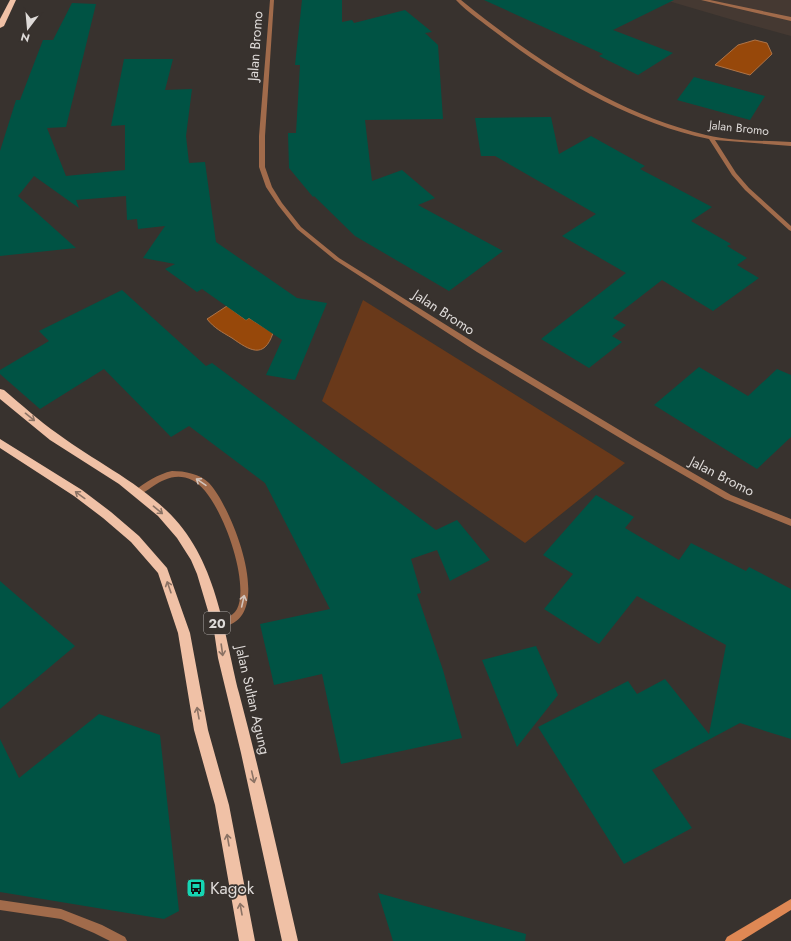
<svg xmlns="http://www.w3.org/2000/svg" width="791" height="941" font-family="Jost,sans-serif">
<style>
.built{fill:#453932}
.green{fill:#69391a}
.water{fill:#97480a;stroke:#ad7448}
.building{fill:#005344}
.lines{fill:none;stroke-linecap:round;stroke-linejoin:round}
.service{fill:#a16b4b;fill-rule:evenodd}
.minor{fill:#a16b4b;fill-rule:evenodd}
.secondary{fill:#df8854;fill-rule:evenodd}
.trunk{fill:#f0c1a6;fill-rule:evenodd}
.oneway{stroke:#8b7264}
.oneway2{stroke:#d3c5bd}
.labels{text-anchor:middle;stroke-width:3.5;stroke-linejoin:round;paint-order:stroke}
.far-street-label{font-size:12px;fill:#dfdbd9;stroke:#38322e}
.shield{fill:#38322e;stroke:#ada8a6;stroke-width:1}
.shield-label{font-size:13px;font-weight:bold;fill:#dfdbd9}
.street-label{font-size:14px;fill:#dfdbd9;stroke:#38322e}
.near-poi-label{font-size:17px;fill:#dfdbd9;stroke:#38322e;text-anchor:start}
</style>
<rect width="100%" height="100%" fill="#38322e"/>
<polygon class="built" points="665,0 791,0 791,36 740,22"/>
<polygon class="green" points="363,300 625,463 525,543 322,401"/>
<g class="water">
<polygon points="755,40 767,43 772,54 750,75 715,65 738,45"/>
<path d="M 227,306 L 246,320 L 249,318 L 273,333 C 264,360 249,350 232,338 C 222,332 214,328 207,319 Z"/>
</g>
<g class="building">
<polygon points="302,0 342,0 342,22 352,20 354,23 405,10 432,32 425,33 438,45 443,119 365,120 372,181 402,170 435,198 418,205 503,251 449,291 355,236 314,196 313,197 289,168 288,133 296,133 300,65 295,65"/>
<polygon points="484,0 674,0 613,30 673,53 638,75 599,56 603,54"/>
<polygon points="72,3 96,4 66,127 47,128 66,176 125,170 125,125 111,126 124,59 173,59 165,90 192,89 186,136 189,163 205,162 216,242 297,298 327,303 295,380 266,375 282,340 249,318 246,320 202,289 197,292 165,269 175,264 143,258 165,226 138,229 137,219 127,220 126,196 76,200 79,208 34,176 18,196 76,248 0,256 0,151 16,100 20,100 43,40 53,40"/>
<polygon points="694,77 765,96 750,120 677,100"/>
<polygon points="551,117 559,154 591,136 645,166 640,169 712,207 691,221 731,244 727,246 747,258 737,265 759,278 713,311 662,280 613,318 626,325 612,336 622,342 589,368 541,339 626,273 562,236 596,214 495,156 481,156 475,118"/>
<polygon points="122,290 206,366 212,363 436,530 457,520 490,560 450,581 437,550 411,559 421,593 417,594 443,670 462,738 341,764 322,674 274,685 260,624 330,609 265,483 189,426 171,437 104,369 40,409 0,374 0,370 49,341 39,331"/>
<polygon points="699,367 748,396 777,369 791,375 791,437 757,469 654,405"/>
<polygon points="596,495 634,517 625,528 679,560 691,543 746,571 749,567 791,589 791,739 740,723 652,770 692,828 624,864 538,727 628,681 637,694 665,679 709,734 726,645 637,596 599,644 544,609 573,574 543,555"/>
<polygon points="0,581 75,646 0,709"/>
<polygon points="536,646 558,695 517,747 482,660"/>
<polygon points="99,714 160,735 179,911 164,919 0,892 0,739 19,778"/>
<polygon points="378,893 526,934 525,941 393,941"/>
</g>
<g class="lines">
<g class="service">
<polygon points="701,0 710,0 791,17 791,21"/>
<path d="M 172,471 C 185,471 200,474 209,483 C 231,506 273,610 229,625 C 224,627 219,628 214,627 L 213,624 L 214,621 C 223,618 232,618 237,609 C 251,582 219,492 192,480 C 164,467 145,499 134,495 L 133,493 L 134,491 C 146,482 158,474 172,471 Z"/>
</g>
<g class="minor">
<polygon points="270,0 274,0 265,136 265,167 272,187 282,203 301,227 339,258 483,348 636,440 731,495 791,519 791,526 725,499 630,444 477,352 335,260 297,229 278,205 266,187 259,167 259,136"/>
<path d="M 456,0 L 461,0 C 534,59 614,113 706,135 C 734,142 763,140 791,142 L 791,146 L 715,140 L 736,173 L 749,188 L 791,226 L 791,231 L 789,230 L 745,190 L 732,175 L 709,139 C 632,123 560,81 498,34 C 484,23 468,13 456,0 Z"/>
<polygon points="0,900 61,909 102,925 125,937 127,941 110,941 94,933 61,919 0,910"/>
</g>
<polygon class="secondary" points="791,899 791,910 741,941 725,941 727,937"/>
<g class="trunk">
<polygon points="10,0 16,0 4,26 0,28 0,19"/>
<path d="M 0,389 L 4,390 C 22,405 39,421 58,434 C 93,460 133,479 166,510 C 217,558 223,629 239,693 C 261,776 279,858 298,941 L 282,941 L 241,753 L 218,658 L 214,631 L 197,574 L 191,560 L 177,538 L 158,516 L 119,484 L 50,440 L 0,399 Z"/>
<polygon points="0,439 82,490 111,512 139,536 167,568 190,633 208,730 229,805 255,941 239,941 215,805 194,730 178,633 158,573 131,542 103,518 74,496 0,448"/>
</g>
</g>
<defs><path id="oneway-shaft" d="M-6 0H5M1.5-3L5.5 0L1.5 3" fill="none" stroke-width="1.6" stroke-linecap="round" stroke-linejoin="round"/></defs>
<g class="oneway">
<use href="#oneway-shaft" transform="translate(30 417) rotate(39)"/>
<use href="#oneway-shaft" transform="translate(80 495) rotate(-144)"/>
<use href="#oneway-shaft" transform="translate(158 510) rotate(40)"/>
<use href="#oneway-shaft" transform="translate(169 587) rotate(-109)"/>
<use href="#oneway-shaft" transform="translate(222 650) rotate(82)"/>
<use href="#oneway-shaft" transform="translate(198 713) rotate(-100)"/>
<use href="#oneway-shaft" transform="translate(253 777) rotate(77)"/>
<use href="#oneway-shaft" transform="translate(228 840) rotate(-100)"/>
<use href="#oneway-shaft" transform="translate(241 909) rotate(-100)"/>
</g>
<g class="oneway2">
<use href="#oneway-shaft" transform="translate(201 482) rotate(-146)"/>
<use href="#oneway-shaft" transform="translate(243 601) rotate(-77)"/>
</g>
<defs>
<symbol id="bus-square" viewBox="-11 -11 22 22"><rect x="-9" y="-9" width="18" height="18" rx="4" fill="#15d5b3" stroke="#38322e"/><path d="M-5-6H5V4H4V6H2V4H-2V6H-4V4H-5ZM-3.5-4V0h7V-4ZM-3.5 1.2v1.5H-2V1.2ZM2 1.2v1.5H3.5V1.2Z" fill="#111"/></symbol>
</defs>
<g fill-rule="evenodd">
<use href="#bus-square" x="185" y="877" width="22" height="22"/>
</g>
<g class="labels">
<g class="far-street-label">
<text transform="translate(739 128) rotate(6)" y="4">Jalan Bromo</text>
</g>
<rect class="shield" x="204" y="612" width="26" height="22" rx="3"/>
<g class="shield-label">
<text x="217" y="628">20</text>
</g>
<g class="street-label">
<text transform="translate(255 46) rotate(-86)" y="5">Jalan Bromo</text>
<text transform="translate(444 312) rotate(33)" y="5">Jalan Bromo</text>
<text transform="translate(722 476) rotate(27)" y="5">Jalan Bromo</text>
<text transform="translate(253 700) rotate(77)" y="5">Jalan Sultan Agung</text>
</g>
<g class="near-poi-label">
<text x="210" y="894">Kagok</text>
</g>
</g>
<g transform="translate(28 28) rotate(196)" stroke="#38322e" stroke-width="3" paint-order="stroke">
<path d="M0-3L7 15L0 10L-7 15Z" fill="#dfdbd9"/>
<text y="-6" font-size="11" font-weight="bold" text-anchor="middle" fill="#dfdbd9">N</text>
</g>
</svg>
